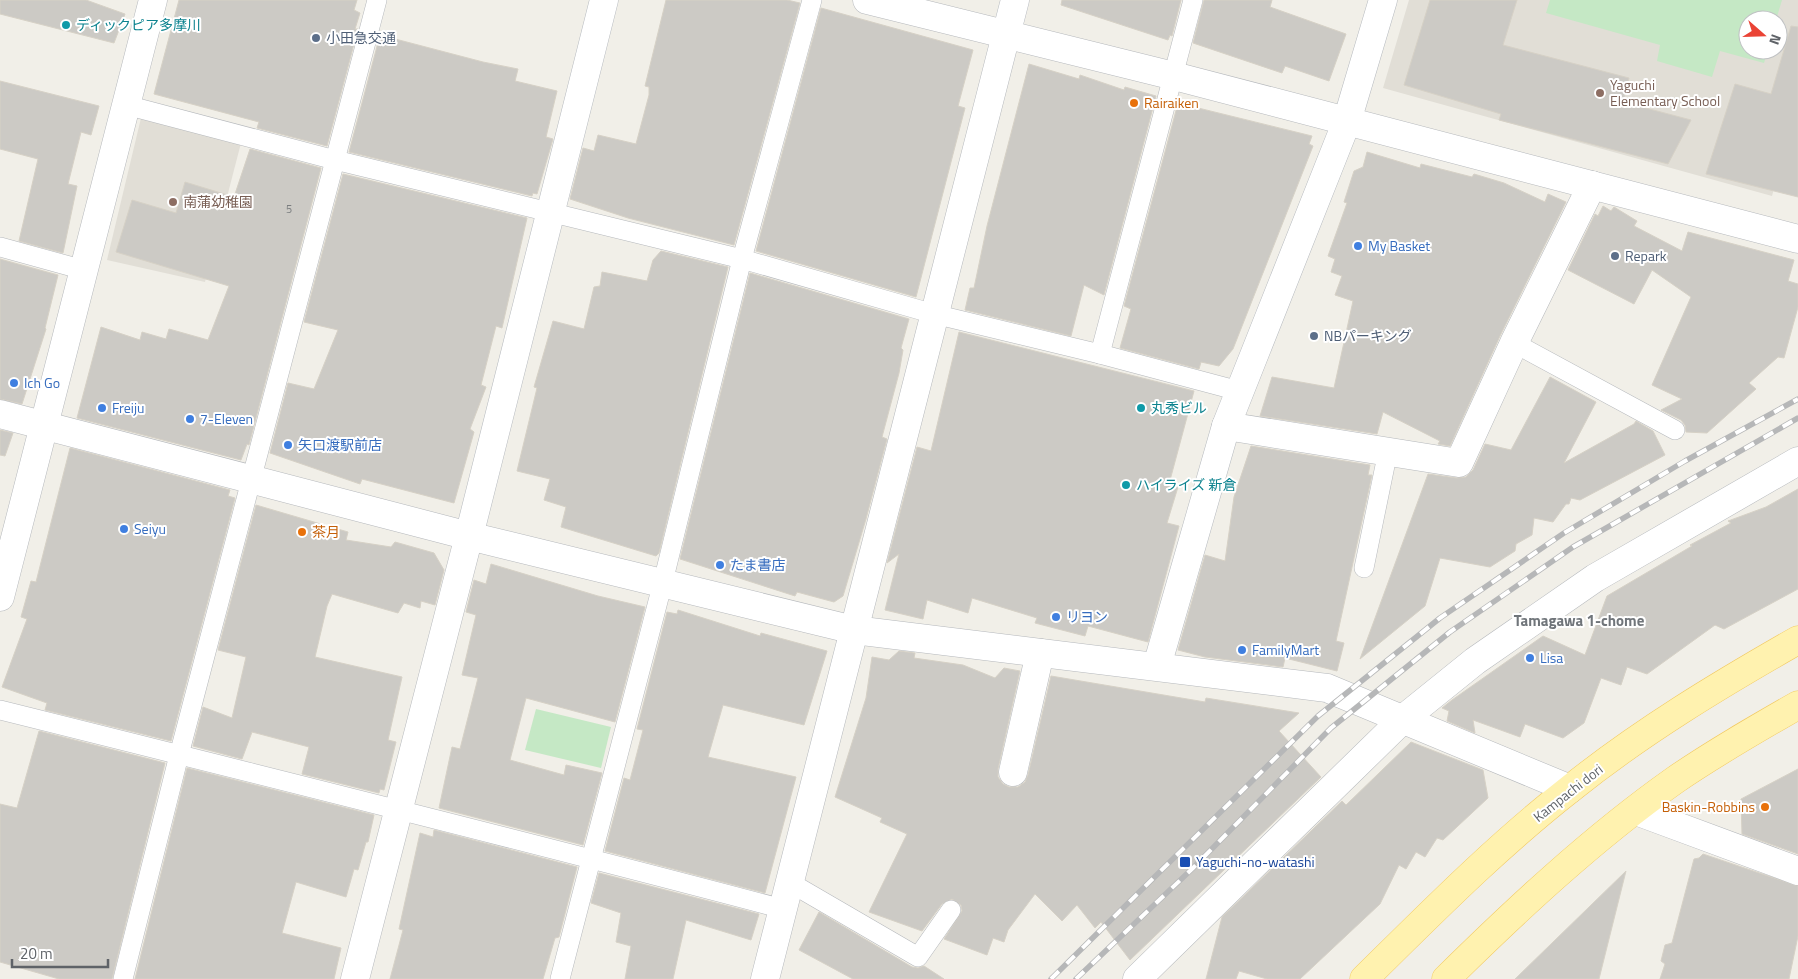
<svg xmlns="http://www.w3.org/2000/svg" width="1798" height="979" font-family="'Titillium Web','Noto Sans JP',sans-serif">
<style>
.education{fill:#e1ded6;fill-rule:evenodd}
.green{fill:#c5e8c5}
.building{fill:#cccac5;stroke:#d6d1c6}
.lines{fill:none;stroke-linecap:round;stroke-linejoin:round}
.lane-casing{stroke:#b5b8bc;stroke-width:20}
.street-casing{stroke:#b5b8bc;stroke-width:29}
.secondary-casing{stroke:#b6babf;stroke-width:29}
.primary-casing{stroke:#f2c960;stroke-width:29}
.lane{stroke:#fff;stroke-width:19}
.street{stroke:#fff;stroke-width:28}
.secondary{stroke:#fff;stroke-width:28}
.primary{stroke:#fff2af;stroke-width:28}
.rail-casing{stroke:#b6b7b8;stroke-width:5.5}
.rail{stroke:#fff;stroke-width:4;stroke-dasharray:11;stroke-linecap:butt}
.culture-dot{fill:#0f9aa8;stroke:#fff;stroke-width:2}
.service-dot{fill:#5c6f8a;stroke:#fff;stroke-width:2}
.education-dot{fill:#8d6e63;stroke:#fff;stroke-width:2}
.food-dot{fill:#e8710a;stroke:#fff;stroke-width:2}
.shop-dot{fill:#3f7fe0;stroke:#fff;stroke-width:2}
.transit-dot{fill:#1a4fb4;stroke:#fff;stroke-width:2}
.labels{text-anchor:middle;stroke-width:4;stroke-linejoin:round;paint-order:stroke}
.number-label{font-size:11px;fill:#7a7d7f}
.culture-label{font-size:14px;fill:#0d838f;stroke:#fff;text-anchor:start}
.service-label{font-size:14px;fill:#4e5e75;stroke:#fff;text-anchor:start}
.education-label{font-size:14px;fill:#785e54;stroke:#fff;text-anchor:start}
.food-label{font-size:14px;fill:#c56008;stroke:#fff;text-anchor:start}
.shop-label{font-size:14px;fill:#366cbe;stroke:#fff;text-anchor:start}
.street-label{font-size:14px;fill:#5f6368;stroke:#fff}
.transit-label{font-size:14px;fill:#164399;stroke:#fff;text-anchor:start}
.neighbourhood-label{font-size:15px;font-weight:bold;fill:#70757a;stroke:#fff}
</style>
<rect width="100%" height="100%" fill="#f1efe8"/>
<g class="education">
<path d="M 1409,0 L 1798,0 L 1798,98 L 1772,196 L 1383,88 ZM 1748,20 L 1778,20 L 1778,50 L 1748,50 Z"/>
<polygon points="141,118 241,143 205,282 107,260"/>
</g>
<g class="green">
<polygon points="1550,0 1782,0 1776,20 1748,20 1748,50 1768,50 1764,63 1720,51 1712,77 1657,61 1660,45 1546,13"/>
<polygon points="536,709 611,727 601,768 525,750"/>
</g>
<g class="building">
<polygon points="0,0 86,0 125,14 114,43 0,14"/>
<polygon points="179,0 357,0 354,10 360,13 355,29 358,29 327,146 257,128 259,122 154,94"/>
<polygon points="666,0 787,0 800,3 734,245 628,218 570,199 583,148 594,151 598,135 636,144 649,95 649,87 645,86"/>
<polygon points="1062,0 1181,0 1172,36 1170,35 1168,40 1061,5"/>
<polygon points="1204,0 1272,0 1270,7 1346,34 1329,81 1285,66 1282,73 1193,43"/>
<polygon points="1430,0 1517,0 1503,45 1629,78 1623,102 1691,120 1668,164 1499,120 1501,114 1404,85"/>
<polygon points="821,8 973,50 958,106 965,108 916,297 756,251"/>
<polygon points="1791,26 1798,27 1798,197 1706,174 1735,84 1771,94"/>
<polygon points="380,35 483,62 518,69 515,81 557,91 546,137 553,139 537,194 533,193 532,196 349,152"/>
<polygon points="1029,64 1079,79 1080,75 1124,90 1125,87 1156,96 1104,295 1084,285 1071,336 965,310 970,288 974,288 987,226"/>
<polygon points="0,81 99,106 91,135 81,132 68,184 77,186 63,253 19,241 38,159 0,149"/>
<polygon points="1178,103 1312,136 1309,144 1313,146 1233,349 1219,366 1201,362 1199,369 1120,348 1131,309 1124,306"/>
<polygon points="250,149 321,168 249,445 247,444 241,460 77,418 101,327 140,340 142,332 166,339 169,329 208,340 229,286 116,252 132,200 176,213 185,182 234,197"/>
<polygon points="1367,152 1420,168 1421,164 1472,177 1474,174 1504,183 1545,202 1548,194 1566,202 1500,336 1450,446 1438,444 1440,441 1383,412 1377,434 1260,416 1272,377 1334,388 1353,301 1335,295 1342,276 1331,272 1335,259 1328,256 1347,203 1344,202 1354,171 1363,167"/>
<polygon points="343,174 527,218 502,328 496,326 481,385 486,387 470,429 474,432 454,503 362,479 360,484 270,453 288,383 314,389 338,330 304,322"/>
<polygon points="1603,206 1611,211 1614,207 1637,221 1634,226 1682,251 1688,232 1794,260 1788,281 1798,284 1798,307 1784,358 1778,357 1749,383 1756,389 1707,433 1686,432 1685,425 1681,420 1661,410 1682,399 1652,385 1691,297 1652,270 1634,304 1568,270 1595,214 1598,216"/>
<polygon points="661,251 728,267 659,553 656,556 561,527 566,507 544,500 550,479 517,471 537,388 534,387 553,321 584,329 594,287 600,286 602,272 647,281 653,260"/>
<polygon points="0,259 58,275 45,328 46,329 22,404 0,399"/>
<polygon points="750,273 909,319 901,348 903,350 899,373 882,437 887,439 866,519 843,596 834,602 797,592 795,596 680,559"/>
<polygon points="959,332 1194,391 1169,484 1178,487 1167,523 1179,526 1148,642 1088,626 1085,636 1035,623 1037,618 972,598 968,613 927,600 923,619 885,610 899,554 887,563 917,447 931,451"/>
<polygon points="1550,377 1596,402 1564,463 1634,424 1636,421 1653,431 1665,455 1580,500 1571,498 1569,504 1566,504 1553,522 1534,518 1532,535 1516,544 1515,551 1490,567 1440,558 1425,606 1360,659 1428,474 1457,478 1466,477 1473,470 1485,444 1511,450"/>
<polygon points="0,430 13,433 5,456 0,455"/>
<polygon points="1251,446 1370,465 1368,475 1372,475 1336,641 1344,643 1337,671 1285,658 1283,667 1205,657 1178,650 1205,555 1225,561 1234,497"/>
<polygon points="70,448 230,490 228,496 235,498 171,741 45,710 47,703 2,687 27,619 21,617 31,581 36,582"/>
<polygon points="1798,489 1798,589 1724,629 1715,625 1647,674 1627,667 1621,685 1601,678 1584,723 1563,738 1525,724 1520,737 1473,720 1475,733 1447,721 1449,711 1442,708 1452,700 1543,636 1585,655 1607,596 1692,546 1690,545 1731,523 1728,521 1766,507"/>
<polygon points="256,505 348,532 346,540 391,547 395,542 434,553 444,570 435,605 421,601 420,608 404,603 398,613 332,594 327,606 315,657 402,677 388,740 396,742 384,790 380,789 379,793 302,774 309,747 252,732 242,759 193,746 203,707 232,718 246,657 218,650"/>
<polygon points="491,564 598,596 645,607 615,722 526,698 510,760 564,775 566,765 602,773 583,845 439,808 452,747 460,749 478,678 462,675 476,615 466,612 474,580 486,584"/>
<polygon points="678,610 760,636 761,633 827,651 804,725 723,705 708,757 796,777 765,893 605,851 624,778 630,780 643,730 637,729 667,612 677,614"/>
<polygon points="899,651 915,653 914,658 963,665 995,678 1004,668 1020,671 998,769 998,777 1003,784 1009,787 1018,787 1025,782 1028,775 1051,676 1205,702 1206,698 1299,713 1279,731 1321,777 1130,960 1101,922 1095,928 1077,905 1062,921 1035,894 1008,930 1004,942 993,938 987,955 944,939 962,911 961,905 952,899 942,904 922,931 869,912 907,834 880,822 882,818 835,797 866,698 872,657 889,660"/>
<polygon points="39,731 165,763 112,979 59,979 0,962 0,804 17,808"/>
<polygon points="1411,742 1483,770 1488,798 1443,840 1437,838 1425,857 1416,852 1406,869 1399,865 1380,904 1300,979 1267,979 1239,971 1236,979 1206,979 1222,917 1342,801 1346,805"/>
<polygon points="187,768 374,815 368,842 366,842 358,870 354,869 346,897 296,882 282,933 341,948 334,979 135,979"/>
<polygon points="1798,769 1798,854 1742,834 1741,799"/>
<polygon points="434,830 577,867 559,937 555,938 543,979 390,979 403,930 399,929 420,833 433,837"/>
<polygon points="1703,854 1798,886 1798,936 1789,979 1660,979 1665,964 1661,961 1665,945 1672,943 1694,859 1699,858"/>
<polygon points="1626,871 1599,979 1515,979"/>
<polygon points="599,873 759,914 751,940 686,920 673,979 625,979 631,946 616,942 621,913 591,903"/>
<polygon points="819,912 912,967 918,968 924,966 944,979 853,979 799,950"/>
</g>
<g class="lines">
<defs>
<g id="lane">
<polyline points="126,105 335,160 742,259 934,314 1100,354 1193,0"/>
<polyline points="0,247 84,270"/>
<polyline points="1514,343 1675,430"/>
<polyline points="1100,354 1239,391"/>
<polyline points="1364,568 1388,451"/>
<path d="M 0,710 C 261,775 522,840 783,909"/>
<polyline points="789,882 918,957 951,910"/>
<polyline points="123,979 179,755 377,0"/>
<polyline points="560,979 663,582 742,259 812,0"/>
</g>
<g id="street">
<polyline points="867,0 1174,76 1798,239"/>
<polyline points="0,414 469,536 854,630 1327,688 1570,789"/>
<polyline points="1226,426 1459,463 1514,343 1592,185"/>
<polyline points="0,597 153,0"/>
<polyline points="1013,772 1040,653"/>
<polyline points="1636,811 1798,871"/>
<polyline points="355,979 469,536"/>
<polyline points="765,979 1006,35"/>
<polyline points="1137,979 1403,719 1475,661 1595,578 1798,461"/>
</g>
<g id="secondary">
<polyline points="1006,35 1015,0"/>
<polyline points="469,536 604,0"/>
<polyline points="1157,666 1226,426 1347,121 1383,0"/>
</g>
<g id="primary">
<path d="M 1364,979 C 1431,913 1496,847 1570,789 C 1641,732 1719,685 1798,640"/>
<path d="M 1446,979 C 1517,909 1593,838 1675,780 C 1714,753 1756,729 1798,705"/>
</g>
</defs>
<use href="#lane" class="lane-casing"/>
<use href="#street" class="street-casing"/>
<use href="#secondary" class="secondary-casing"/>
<use href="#primary" class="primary-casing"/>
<use href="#lane" class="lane"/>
<use href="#street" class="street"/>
<use href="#secondary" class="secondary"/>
<use href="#primary" class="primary"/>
<defs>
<g id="rail">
<polyline points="1051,979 1318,716 1440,618 1564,533 1685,461 1798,399"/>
<polyline points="1076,979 1193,868 1331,728 1450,632 1573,547 1798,418"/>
</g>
</defs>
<use href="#rail" class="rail-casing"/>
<use href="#rail" class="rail"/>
</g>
<g class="culture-dot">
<circle cx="66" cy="25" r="5"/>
<circle cx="1141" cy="408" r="5"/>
<circle cx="1126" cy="485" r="5"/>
</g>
<g class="service-dot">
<circle cx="316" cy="38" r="5"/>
<circle cx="1615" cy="256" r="5"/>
<circle cx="1314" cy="336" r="5"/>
</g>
<g class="education-dot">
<circle cx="1600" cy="93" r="5"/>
<circle cx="173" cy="202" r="5"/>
</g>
<g class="food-dot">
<circle cx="1134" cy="103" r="5"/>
<circle cx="302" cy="532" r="5"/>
<circle cx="1765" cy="807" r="5"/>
</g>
<g class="shop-dot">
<circle cx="1358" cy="246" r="5"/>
<circle cx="14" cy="383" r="5"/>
<circle cx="102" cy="408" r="5"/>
<circle cx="190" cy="419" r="5"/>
<circle cx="288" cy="445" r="5"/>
<circle cx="124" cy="529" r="5"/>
<circle cx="720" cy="565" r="5"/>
<circle cx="1056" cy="617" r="5"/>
<circle cx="1242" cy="650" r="5"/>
<circle cx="1530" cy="658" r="5"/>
</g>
<rect class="transit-dot" x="1179" y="856" width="12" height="12" rx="2.5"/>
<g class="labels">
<g class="number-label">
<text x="289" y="213">5</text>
</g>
<g class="culture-label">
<text x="76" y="30">ディックピア多摩川</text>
<text x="1151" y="413">丸秀ビル</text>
<text x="1136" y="490">ハイライズ 新倉</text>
</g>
<g class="service-label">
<text x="326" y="43">小田急交通</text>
<text x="1625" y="261">Repark</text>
<text x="1324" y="341">NBパーキング</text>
</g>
<g class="education-label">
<text x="1610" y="90">Yaguchi<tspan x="1610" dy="16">Elementary School</tspan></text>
<text x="183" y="207">南蒲幼稚園</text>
</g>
<g class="food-label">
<text x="1144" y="108">Rairaiken</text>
<text x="312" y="537">茶月</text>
<text x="1755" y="812" text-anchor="end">Baskin-Robbins</text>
</g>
<g class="shop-label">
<text x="1368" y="251">My Basket</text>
<text x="24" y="388">Ich Go</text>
<text x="112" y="413">Freiju</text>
<text x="200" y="424">7-Eleven</text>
<text x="298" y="450">矢口渡駅前店</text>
<text x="134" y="534">Seiyu</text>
<text x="730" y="570">たま書店</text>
<text x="1066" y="622">リヨン</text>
<text x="1252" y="655">FamilyMart</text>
<text x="1540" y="663">Lisa</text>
</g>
<g class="street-label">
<text transform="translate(1568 793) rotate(-38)" y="5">Kampachi dori</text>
</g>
<g class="transit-label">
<text x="1196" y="867">Yaguchi-no-watashi</text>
</g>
<g class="neighbourhood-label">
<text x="1579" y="626">Tamagawa 1-chome</text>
</g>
</g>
<g transform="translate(1763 35) rotate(110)"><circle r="24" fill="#ffffff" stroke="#bfc1c3"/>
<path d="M0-4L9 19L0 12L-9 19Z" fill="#ea4335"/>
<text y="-8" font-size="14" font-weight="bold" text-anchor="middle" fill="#5f6368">N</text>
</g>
<path d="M12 959v8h96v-8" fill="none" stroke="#5f6368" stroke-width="2.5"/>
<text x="20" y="959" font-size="15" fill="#5f6368" stroke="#ffffff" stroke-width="4" paint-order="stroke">20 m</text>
</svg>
